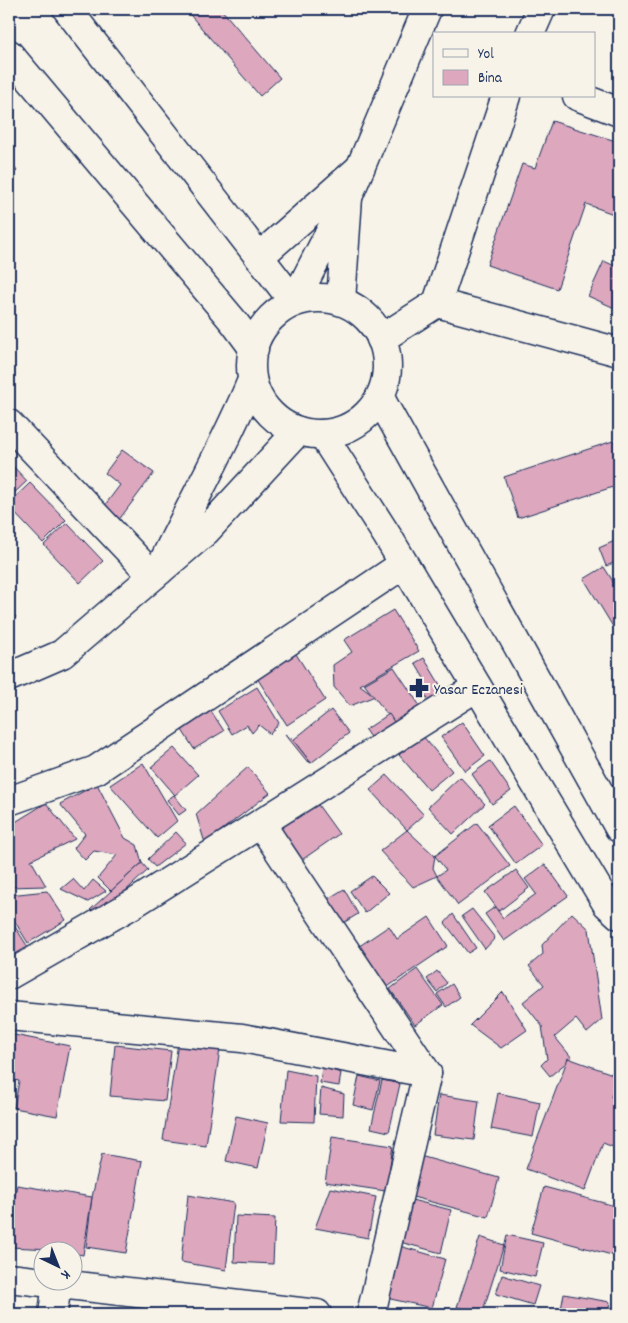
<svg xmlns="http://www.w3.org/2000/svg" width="628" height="1323" font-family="Dekko,sans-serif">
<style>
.building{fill:#dda7be;stroke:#1b2f5e}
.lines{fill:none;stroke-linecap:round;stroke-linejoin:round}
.minor-casing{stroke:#1b2f5e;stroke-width:31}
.tertiary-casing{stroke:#1b2f5e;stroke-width:31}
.minor{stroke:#f7f3e8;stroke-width:28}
.tertiary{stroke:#f7f3e8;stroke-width:28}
.labels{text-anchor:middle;stroke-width:4;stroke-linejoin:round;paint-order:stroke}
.poi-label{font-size:16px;fill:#1b2f5e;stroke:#f7f3e8;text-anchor:start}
</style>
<rect width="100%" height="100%" fill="#f7f3e8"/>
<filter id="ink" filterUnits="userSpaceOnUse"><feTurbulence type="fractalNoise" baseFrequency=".02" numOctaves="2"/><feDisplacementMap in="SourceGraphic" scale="10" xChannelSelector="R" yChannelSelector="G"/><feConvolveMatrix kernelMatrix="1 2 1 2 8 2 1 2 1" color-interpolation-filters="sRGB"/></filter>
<g filter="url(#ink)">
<g class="building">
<polygon points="185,9 221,9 280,78 260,96"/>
<polygon points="552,121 619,142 619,216 586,204 557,289 487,265 522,164 535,168"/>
<polygon points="9,160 17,171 9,178"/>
<polygon points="604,261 619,268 619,310 588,296"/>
<polygon points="619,439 619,485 518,518 504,477"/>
<polygon points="122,450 154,473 115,525 99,513 120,485 105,473"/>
<polygon points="10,463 27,481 9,498 9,464"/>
<polygon points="30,483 66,520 43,543 9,507 9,503"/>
<polygon points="67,523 103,561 80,583 44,545"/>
<polygon points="619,539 619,561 606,566 599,548"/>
<polygon points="604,567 619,591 619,627 615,630 584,579"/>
<polygon points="9,609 16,617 9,624"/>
<polygon points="393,610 419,651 360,685 375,696 350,706 334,687 333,665 352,652 344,640"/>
<polygon points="296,654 325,700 287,725 257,678"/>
<polygon points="424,658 448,698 433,707 418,684 425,680 415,663"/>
<polygon points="394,667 420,706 395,724 364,684"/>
<polygon points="257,687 279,723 270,734 259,725 252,733 247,725 232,734 218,711"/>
<polygon points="331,710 349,733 311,763 293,740"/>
<polygon points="211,711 224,731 194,749 182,730"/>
<polygon points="389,714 400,731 376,746 365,730"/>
<polygon points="462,722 485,756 465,771 441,737"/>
<polygon points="285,734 293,740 311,763 306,760"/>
<polygon points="422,735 452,771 429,790 399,755"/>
<polygon points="174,748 198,775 175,795 151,767"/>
<polygon points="490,761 511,791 492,804 472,774"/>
<polygon points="143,763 177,821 157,838 110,785"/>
<polygon points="248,767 270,793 205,843 196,814"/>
<polygon points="387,775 424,815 407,830 370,790"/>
<polygon points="460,777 485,804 453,834 428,807"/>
<polygon points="97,784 125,838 137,845 142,863 111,891 98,878 117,855 94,851 85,860 74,848 85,834 60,804"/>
<polygon points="174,795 186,810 179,815 167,800"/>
<polygon points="313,798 339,834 296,864 271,828"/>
<polygon points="46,803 75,839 31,860 46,886 9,887 9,826"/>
<polygon points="514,806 542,845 516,864 488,825"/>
<polygon points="477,823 510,866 458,905 437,876 446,870 435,856"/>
<polygon points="407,830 435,856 433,868 437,876 413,887 380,851"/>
<polygon points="176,832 186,843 155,867 148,859"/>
<polygon points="142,863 148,870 118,898 98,915 90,910"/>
<polygon points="545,864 568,896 504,941 485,914 495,907 503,918 536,894 525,879"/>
<polygon points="516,870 529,888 499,911 485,892"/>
<polygon points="372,876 389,893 365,913 350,891"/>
<polygon points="73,879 84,891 93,880 106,891 88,902 61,889"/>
<polygon points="344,889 358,914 335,928 321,903"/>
<polygon points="47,891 66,920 28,943 9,912 9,895"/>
<polygon points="472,909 495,938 485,949 462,916"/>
<polygon points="572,913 589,929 602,1020 587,1033 576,1019 555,1037 572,1058 550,1076 541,1065 547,1059 542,1026 523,1002 544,985 529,966 543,954 542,945"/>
<polygon points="453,914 476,948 468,953 445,923"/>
<polygon points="9,917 31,952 9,967"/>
<polygon points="429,917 448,946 383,990 355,949 389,926 397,939"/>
<polygon points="417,969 443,1005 415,1025 390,989"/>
<polygon points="437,971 447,983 437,992 427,979"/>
<polygon points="452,984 460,997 446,1007 437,994"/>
<polygon points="503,992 527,1030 501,1048 470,1025"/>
<polygon points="9,1034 70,1046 57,1116 14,1108 19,1081 9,1079"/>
<polygon points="178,1043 220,1049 206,1146 163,1140"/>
<polygon points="115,1045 171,1051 165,1101 110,1096"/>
<polygon points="568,1058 618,1076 611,1097 619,1100 619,1144 618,1149 603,1143 585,1191 526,1169"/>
<polygon points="322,1067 341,1073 339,1086 320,1083"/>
<polygon points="286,1070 316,1076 314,1122 281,1121"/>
<polygon points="359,1076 380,1081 373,1110 353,1105"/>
<polygon points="382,1080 400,1084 389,1132 371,1128"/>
<polygon points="321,1088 344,1094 343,1116 319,1114"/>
<polygon points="498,1093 540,1102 533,1137 491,1129"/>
<polygon points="439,1095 479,1101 474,1140 433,1135"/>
<polygon points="236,1116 268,1123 258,1168 226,1161"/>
<polygon points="332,1137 393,1146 386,1191 325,1182"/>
<polygon points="102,1154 142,1161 126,1253 86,1247 92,1197"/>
<polygon points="420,1156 499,1178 488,1217 409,1196"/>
<polygon points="17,1185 92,1197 83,1255 72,1253 72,1250 9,1247 9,1223"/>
<polygon points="544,1187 619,1207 619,1257 531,1233"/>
<polygon points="330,1188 376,1197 368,1238 315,1228"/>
<polygon points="188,1195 234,1203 226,1270 181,1262"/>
<polygon points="404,1198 451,1210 441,1253 396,1241"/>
<polygon points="236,1216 275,1218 273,1264 234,1262"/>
<polygon points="507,1235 543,1243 535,1277 500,1269"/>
<polygon points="480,1237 504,1245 482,1314 457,1307"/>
<polygon points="396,1245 445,1259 432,1308 386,1298"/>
<polygon points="502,1275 539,1286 533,1305 496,1294"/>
<polygon points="564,1294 610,1302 608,1314 560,1314"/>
</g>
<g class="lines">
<defs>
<g id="minor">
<polyline points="67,9 294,302"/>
<polyline points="530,34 541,9"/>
<polyline points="9,54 234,322 254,349"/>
<polyline points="577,96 619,112"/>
<polyline points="259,257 360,168"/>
<polyline points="381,339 437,303 506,96"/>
<polyline points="9,424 153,576"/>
<polyline points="9,801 96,770 404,564"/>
<polyline points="261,824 427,1073 371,1314"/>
<polyline points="9,975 133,904 477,687"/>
<polyline points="9,1016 242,1038 427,1073"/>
<polyline points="9,1278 317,1314"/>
<polyline points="53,1314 57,1283"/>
</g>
<g id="tertiary">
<polyline points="348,197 427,9"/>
<circle cx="319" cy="366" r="68"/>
<polyline points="294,302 348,197 341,301"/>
<polyline points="437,303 619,352"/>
<path d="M 252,380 C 225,446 189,507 159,571 L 206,531 L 298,431"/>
<polyline points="380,398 619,828"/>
<polyline points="322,434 388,537 607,904 619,915"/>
<polyline points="9,677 62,654 159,571"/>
</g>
</defs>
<use href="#minor" class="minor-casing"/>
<use href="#tertiary" class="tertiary-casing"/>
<use href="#minor" class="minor"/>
<use href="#tertiary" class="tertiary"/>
</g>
</g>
<defs>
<symbol id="pharmacy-bare" viewBox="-9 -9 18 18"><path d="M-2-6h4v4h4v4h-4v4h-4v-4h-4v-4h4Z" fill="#1b2f5e" stroke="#f7f3e8" stroke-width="2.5" paint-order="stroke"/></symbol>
</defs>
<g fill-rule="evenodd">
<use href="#pharmacy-bare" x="405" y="674" width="28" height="28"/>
</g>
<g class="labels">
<g class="poi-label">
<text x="434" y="694">Yasar Eczanesi</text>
</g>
</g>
<rect width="628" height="1323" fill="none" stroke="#f7f3e8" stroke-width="30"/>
<rect x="15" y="15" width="598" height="1293" fill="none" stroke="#1b2f5e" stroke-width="2" filter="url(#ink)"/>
<rect x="433" y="32" width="162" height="65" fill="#f7f3e8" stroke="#9fa5b1"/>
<rect x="443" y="49" width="25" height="8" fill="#f7f3e8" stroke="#9fa5b1"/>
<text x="478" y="58" font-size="15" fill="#1b2f5e">Yol</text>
<rect x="443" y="70" width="25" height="15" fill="#dda7be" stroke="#9fa5b1"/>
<text x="478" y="82" font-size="15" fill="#1b2f5e">Bina</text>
<g transform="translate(58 1266) rotate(137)"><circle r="24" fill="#f7f3e8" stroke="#9fa5b1"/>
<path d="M0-4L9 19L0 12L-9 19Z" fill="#1b2f5e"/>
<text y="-8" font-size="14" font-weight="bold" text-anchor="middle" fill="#1b2f5e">K</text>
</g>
</svg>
